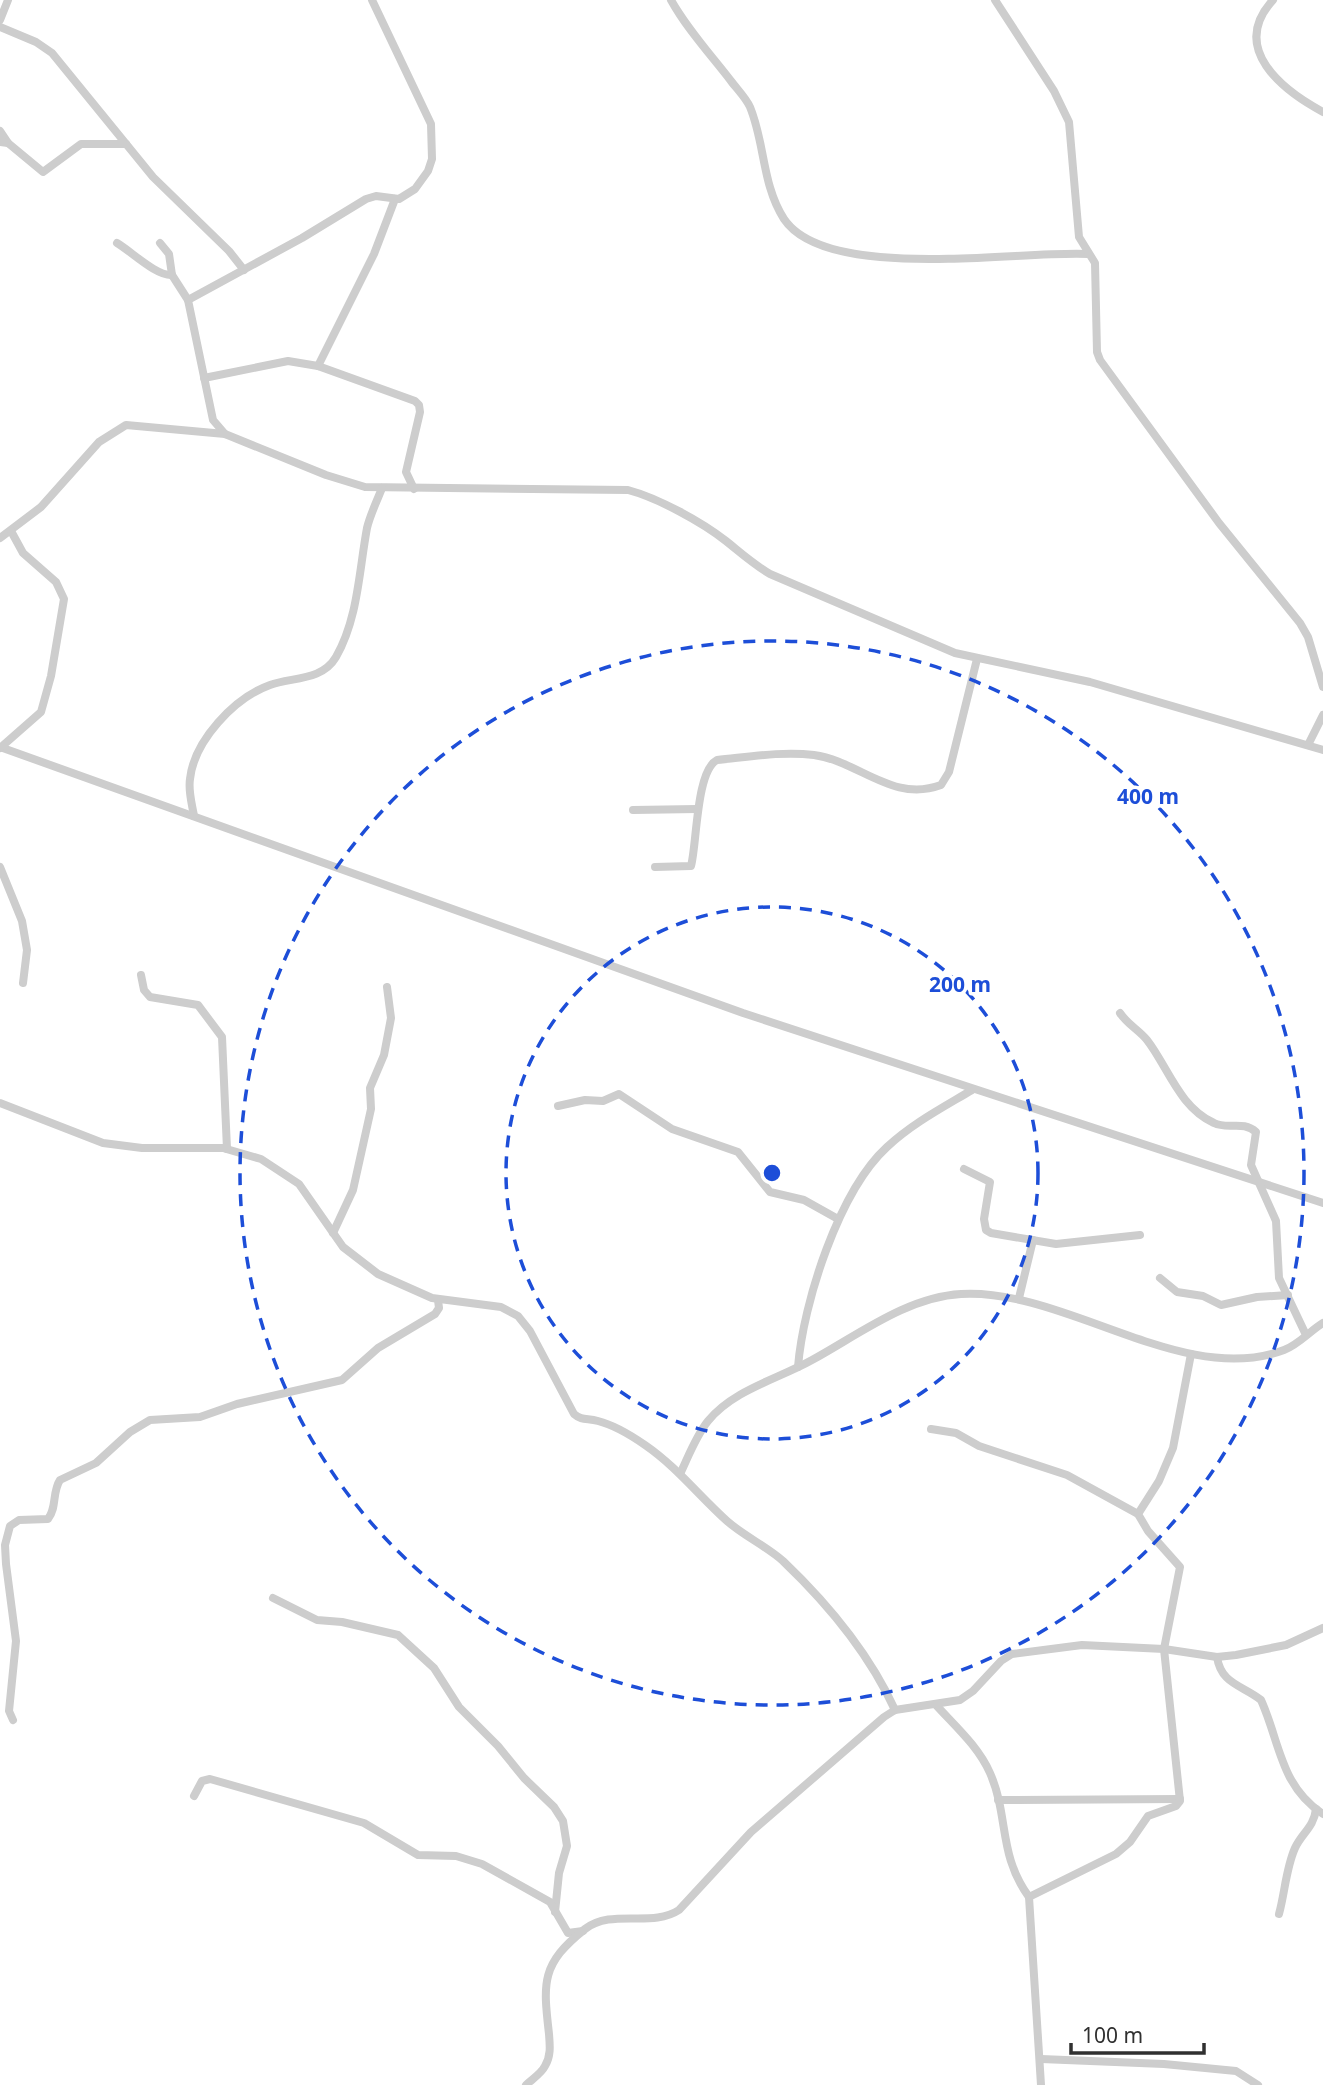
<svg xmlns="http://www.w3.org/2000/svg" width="1323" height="2085" font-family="'Noto Sans',sans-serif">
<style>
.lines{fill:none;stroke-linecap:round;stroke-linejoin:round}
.street{stroke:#cdcdcd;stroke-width:8}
.ring{fill:none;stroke:#1d4ed8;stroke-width:3.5;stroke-dasharray:12 9}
.centre{fill:#1d4ed8;stroke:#fff;stroke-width:3.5}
.ring-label{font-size:21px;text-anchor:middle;font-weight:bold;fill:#1d4ed8;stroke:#fff;stroke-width:7;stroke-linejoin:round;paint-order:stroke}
</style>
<rect width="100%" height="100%" fill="#fff"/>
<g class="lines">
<g class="street">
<path d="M 671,0 C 687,29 711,55 731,81 C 737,89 746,98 750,107 C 765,143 762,185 784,219 C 827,283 1019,250 1088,254"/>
<polyline points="995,0 1054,91 1069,122 1079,237 1095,263 1097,352 1100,360 1219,523 1300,623 1308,637 1323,687"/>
<path d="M 1273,0 C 1229,48 1282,90 1323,112"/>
<polyline points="0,20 8,0"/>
<polyline points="0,27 36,42 52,53 153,177 229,251 244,270"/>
<polyline points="0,131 8,143"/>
<polyline points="0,142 8,143 43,172 81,144 126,144"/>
<path d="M 117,243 C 132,252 156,276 172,275"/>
<polyline points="160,243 169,254 172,275 188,300"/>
<polyline points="318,366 374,254 395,199"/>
<polyline points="204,378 288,361 318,366 415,401 419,405 420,412 406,472 414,489"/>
<polyline points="225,434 213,420 188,300 302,238 366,199 376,196 399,199 415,189 428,171 432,159 431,124 372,0"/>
<path d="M 0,538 L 41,507 L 99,442 L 126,425 L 225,434 L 326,475 L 365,487 L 628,490 C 658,498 702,522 726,541 C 741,553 753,564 770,574 L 955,653 L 1090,682 L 1323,750"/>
<polyline points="1308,745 1323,715"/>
<polyline points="0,747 743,1013 1323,1203"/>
<polyline points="0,748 41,712 51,676 64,599 56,582 23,553 11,531"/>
<polyline points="633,810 697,809"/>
<path d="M 194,816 C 192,804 188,791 190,779 C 194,741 234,698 270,685 C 292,677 322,681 336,657 C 358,619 359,571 367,528 C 370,515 377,501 382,488"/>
<polyline points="0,867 22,921 27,950 23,983"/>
<path d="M 655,867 L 691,866 C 697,844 696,771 717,760 C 748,757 782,751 814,755 C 859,761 892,803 941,785 L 949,772 L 977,659"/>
<polyline points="141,975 144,990 150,997 198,1005 222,1037 227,1149"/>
<path d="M 1120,1013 C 1127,1024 1139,1030 1147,1040 C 1168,1067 1179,1107 1214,1123 C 1228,1130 1243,1120 1256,1132 L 1251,1165 L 1276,1221 L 1279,1278 L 1306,1335"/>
<path d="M 0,1103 L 103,1143 L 142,1148 L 223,1148 L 261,1159 L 299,1184 L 343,1247 L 378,1274 L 432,1298 L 501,1307 L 518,1316 L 530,1331 L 574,1414 C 582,1421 587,1418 598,1421 C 614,1425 632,1436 645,1445 C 677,1467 699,1496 727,1521 C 744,1536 766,1546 783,1561 C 827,1603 870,1655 895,1710"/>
<polyline points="558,1106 585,1100 603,1101 619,1094 672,1129 738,1152 770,1192 804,1200 838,1219"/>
<polyline points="964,1169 990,1182 984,1219 986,1230 991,1233 1056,1244 1140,1235"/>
<polyline points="333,1233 353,1190 371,1109 370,1088 384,1055 391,1018 387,987"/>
<polyline points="1160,1278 1177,1292 1203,1296 1221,1305 1257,1297 1288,1295"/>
<polyline points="1019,1298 1033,1240"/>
<path d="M 798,1367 C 803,1303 839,1191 887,1147 C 913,1123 942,1108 972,1090"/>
<polyline points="931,1429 956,1433 979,1446 1067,1475 1138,1514"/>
<path d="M 681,1472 C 689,1455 696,1436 708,1421 C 733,1390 778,1379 812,1360 C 858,1335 907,1297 961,1294 C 1066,1288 1183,1388 1284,1350 C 1298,1345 1310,1331 1323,1323"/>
<polyline points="273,1598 317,1620 342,1622 398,1635 434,1668 459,1707 498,1746 524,1778 554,1807 563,1821 567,1846 559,1873 555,1912"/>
<path d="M 1217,1657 C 1221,1684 1242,1685 1261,1700 C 1280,1742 1280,1786 1323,1814"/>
<path d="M 936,1705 C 955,1726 978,1746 990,1773 C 1009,1816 998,1855 1029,1897"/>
<path d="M 13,1720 L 9,1711 L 16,1641 L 6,1564 L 5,1545 L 10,1526 L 19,1520 L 48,1519 C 57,1508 52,1492 60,1480 L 96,1463 L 130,1432 L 150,1420 L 200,1417 L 237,1404 L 342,1380 L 378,1348 L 435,1314 L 439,1308 L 438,1300"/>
<polyline points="194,1796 202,1781 210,1779 364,1823 418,1855 456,1856 482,1864 550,1902 568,1933 583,1931"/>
<polyline points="998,1800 1180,1799"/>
<path d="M 1279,1914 C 1285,1892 1286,1868 1295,1848 C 1302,1833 1314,1827 1316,1809"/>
<polyline points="1041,2059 1164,2064 1236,2071 1258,2085"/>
<path d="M 526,2085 C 532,2079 541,2074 545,2066 C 551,2056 550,2046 549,2034 C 543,1982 541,1964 585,1929 C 612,1908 652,1928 679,1910 L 751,1832 L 884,1717 L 895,1710 L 960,1700 L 973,1691 L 1001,1661 L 1012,1654 L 1082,1645 L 1164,1649 L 1217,1657 L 1236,1655 L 1286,1645 L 1323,1628"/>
<polyline points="1041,2085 1029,1897 1116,1854 1130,1842 1148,1816 1176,1806 1180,1801 1164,1649 1180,1567 1148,1531 1138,1514 1159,1481 1173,1448 1191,1354"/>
</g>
</g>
<g class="ring">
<circle cx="772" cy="1173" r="266"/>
<circle cx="772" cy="1173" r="532"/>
</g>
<circle cx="772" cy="1173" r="10" class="centre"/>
<g class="ring-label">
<text x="1148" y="804">400 m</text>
<text x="960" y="992">200 m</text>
</g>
<path d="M1071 2043v10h133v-10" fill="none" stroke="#303030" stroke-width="3.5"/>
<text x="1082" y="2043" font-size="21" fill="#303030" stroke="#ffffff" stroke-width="5" paint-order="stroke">100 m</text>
</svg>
